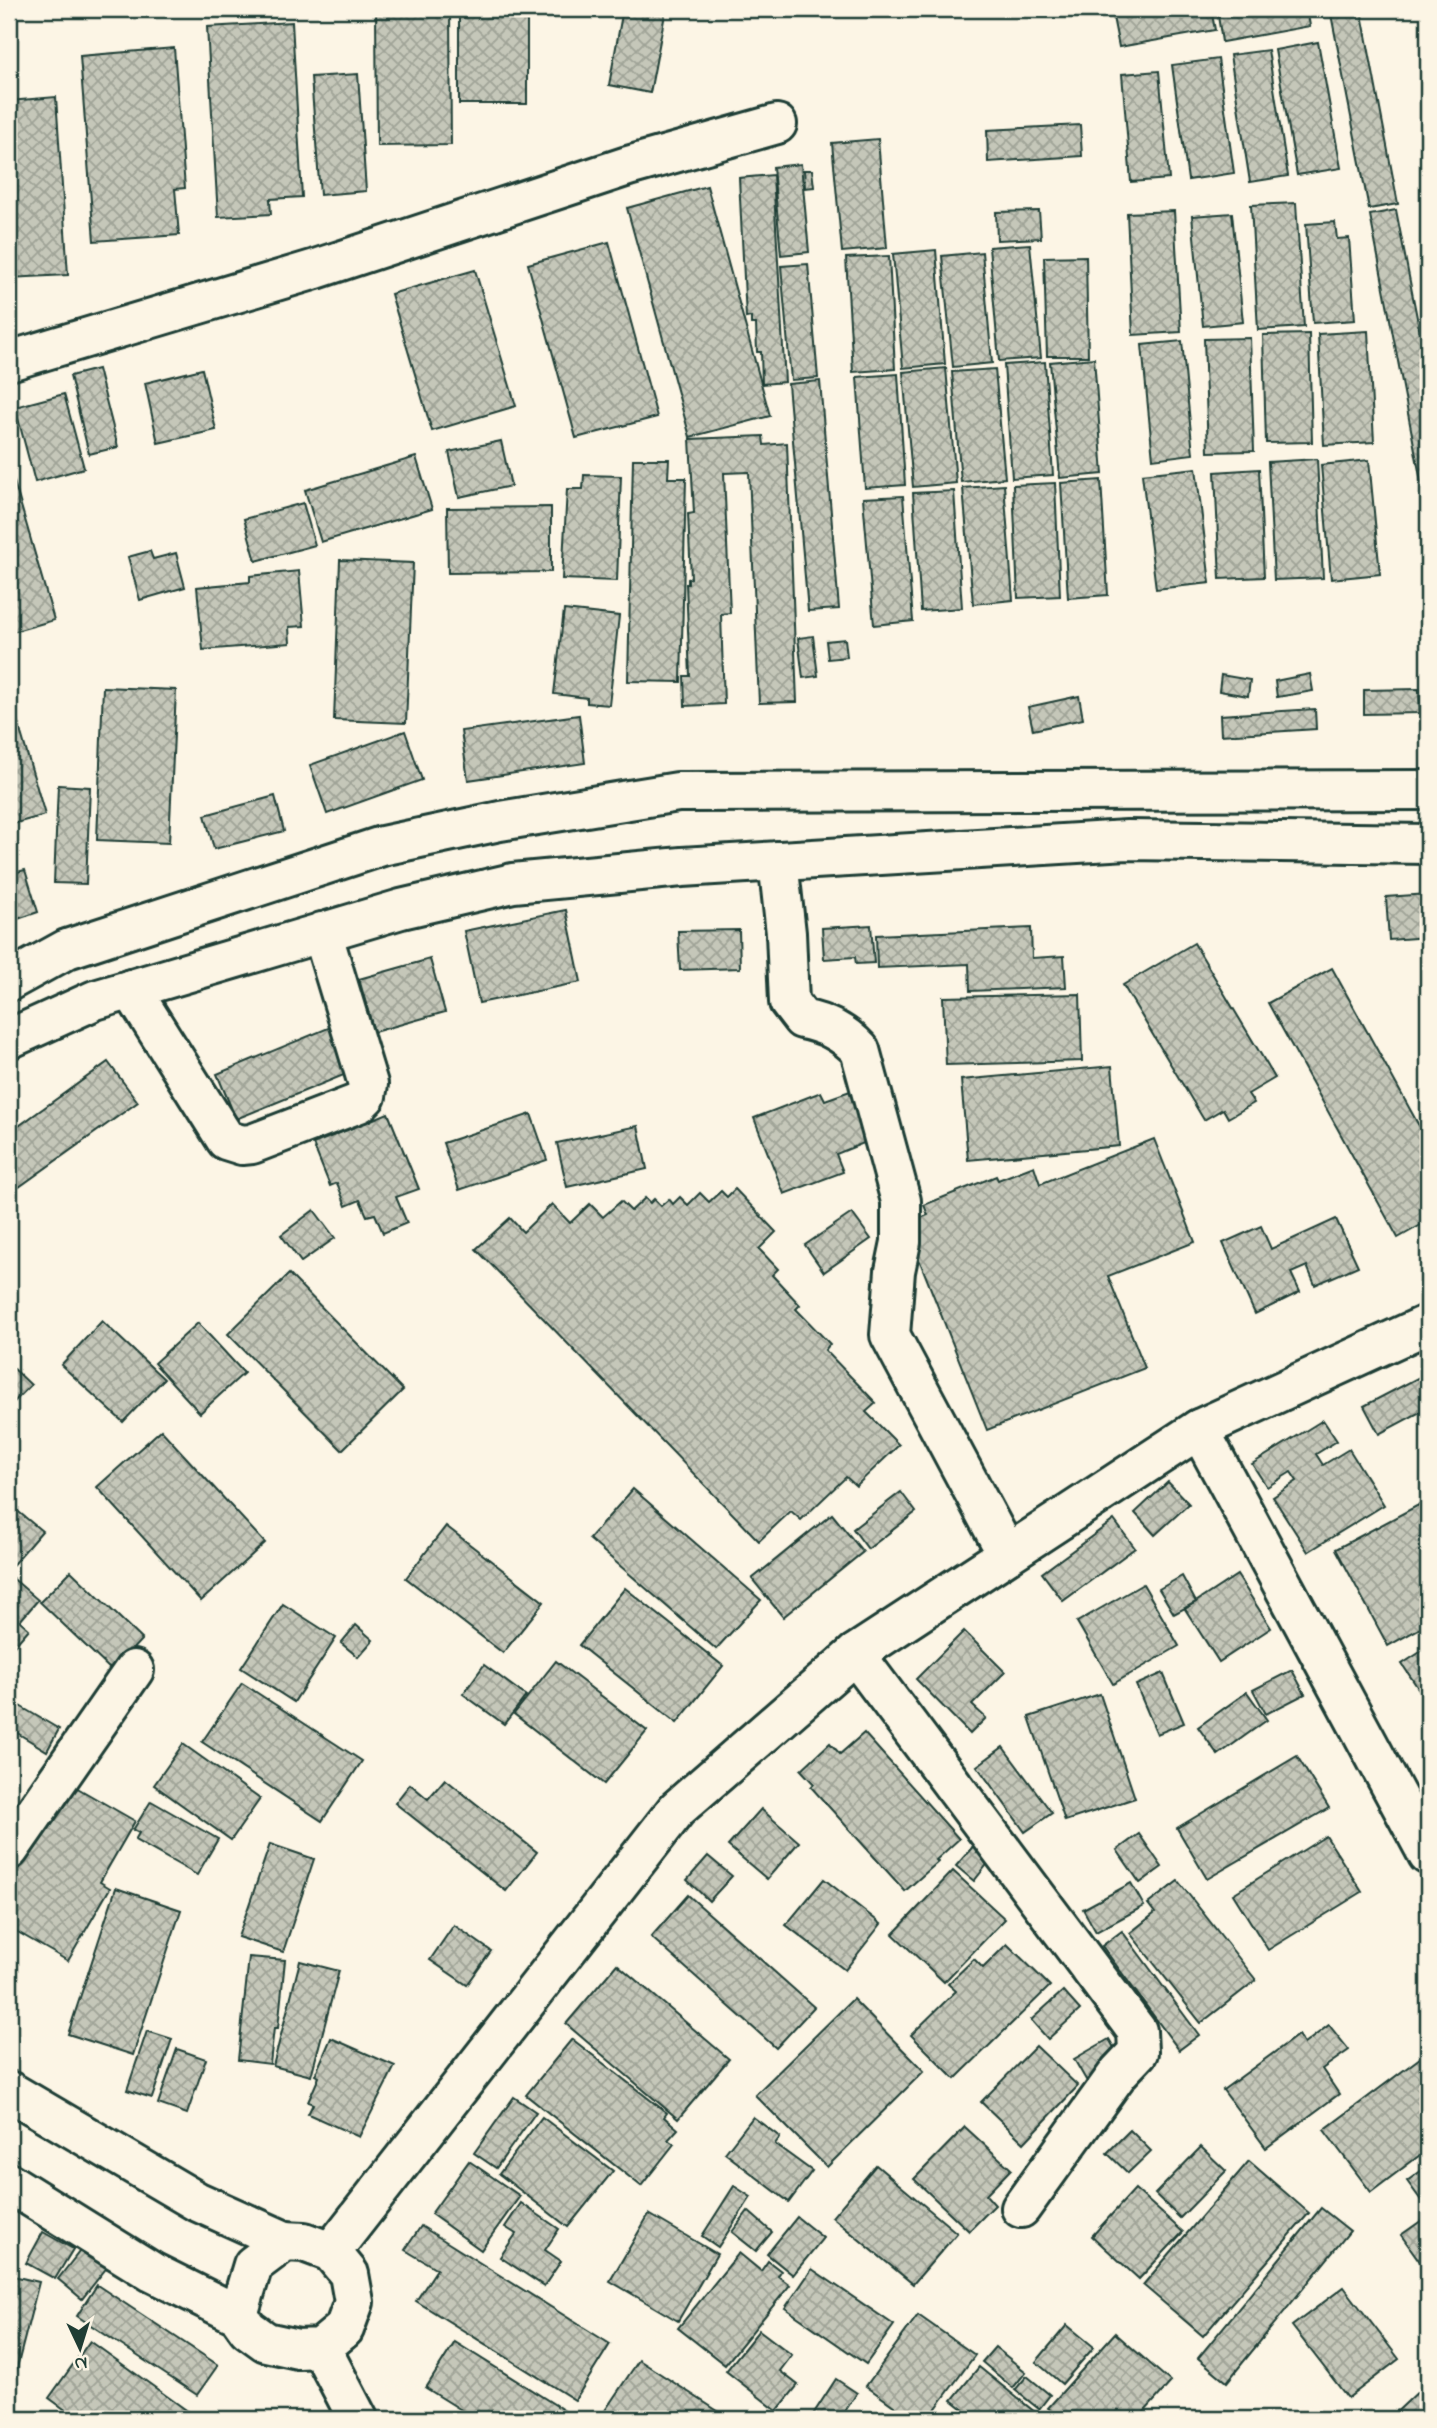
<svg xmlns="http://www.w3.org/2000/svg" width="1437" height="2428" font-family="'Indie Flower',sans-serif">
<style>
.building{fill:url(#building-cross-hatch);stroke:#1f3d34;stroke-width:2}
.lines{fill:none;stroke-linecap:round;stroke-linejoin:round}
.minor-casing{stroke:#1f3d34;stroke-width:44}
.minor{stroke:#fcf5e5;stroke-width:38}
</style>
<defs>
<pattern id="building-cross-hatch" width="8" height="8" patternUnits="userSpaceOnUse" patternTransform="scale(1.75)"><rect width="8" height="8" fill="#c5c7b9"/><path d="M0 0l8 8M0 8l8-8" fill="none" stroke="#9fa397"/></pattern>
</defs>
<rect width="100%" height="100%" fill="#fcf5e5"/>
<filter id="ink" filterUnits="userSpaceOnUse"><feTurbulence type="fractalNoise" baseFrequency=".0143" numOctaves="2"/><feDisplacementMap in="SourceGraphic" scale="14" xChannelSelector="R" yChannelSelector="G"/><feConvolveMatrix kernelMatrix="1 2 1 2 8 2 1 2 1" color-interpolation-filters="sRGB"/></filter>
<g filter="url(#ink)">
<g class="building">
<polygon points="376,9 450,9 451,145 377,146"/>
<rect x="459" y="9" width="68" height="95"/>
<polygon points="623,9 666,9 650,93 609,85"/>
<polygon points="810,9 837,9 811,14"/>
<polygon points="1131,9 1211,9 1215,30 1119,47 1112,12"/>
<polygon points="1217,9 1307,9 1310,26 1222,42"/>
<polygon points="1330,9 1361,9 1398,204 1369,209"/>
<polygon points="292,22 302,197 270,199 271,214 218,217 207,27"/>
<polygon points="1318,42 1341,168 1297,175 1275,50"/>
<polygon points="174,48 185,188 175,189 179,235 94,241 80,56"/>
<polygon points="1268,50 1288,176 1250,182 1230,55"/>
<polygon points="1218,59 1234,173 1188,180 1172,65"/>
<polygon points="1159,71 1169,179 1131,182 1122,74"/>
<polygon points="358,74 366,191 320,195 311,77"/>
<polygon points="56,97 68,275 9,278 9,101"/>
<polygon points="1080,125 1082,156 988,162 987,130"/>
<polygon points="878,139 887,248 842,252 832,143"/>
<polygon points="801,164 809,252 781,255 773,167"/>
<polygon points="804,170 812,170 814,187 805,188"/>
<polygon points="773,175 785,382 762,384 761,352 757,352 756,324 751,324 751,317 746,318 739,178"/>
<polygon points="707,186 770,416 690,437 627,208"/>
<polygon points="1296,203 1304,327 1258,330 1251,205"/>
<polygon points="1396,210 1428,374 1428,518 1370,215"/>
<polygon points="1039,211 1041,238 997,240 996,212"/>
<polygon points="1174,211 1181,332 1133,335 1127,213"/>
<polygon points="1232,213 1243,322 1203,326 1192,216"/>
<polygon points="1335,222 1337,239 1349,238 1355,320 1313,323 1306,224"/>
<polygon points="609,242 657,417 576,438 528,264"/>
<polygon points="1030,244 1041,358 999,361 989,247"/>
<polygon points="936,250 945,364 903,368 893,254"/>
<polygon points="982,252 992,363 953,367 942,256"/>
<polygon points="889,256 895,369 853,372 846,258"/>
<polygon points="1086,256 1088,356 1047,356 1044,257"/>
<polygon points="808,264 818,378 791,380 781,266"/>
<polygon points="475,270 516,406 432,431 391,294"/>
<polygon points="1368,331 1374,442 1324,445 1318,334"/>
<polygon points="1309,334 1312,442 1266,443 1263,335"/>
<polygon points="1250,338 1254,451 1208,452 1204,339"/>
<polygon points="1182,341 1193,454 1153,459 1142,345"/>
<polygon points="1094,358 1103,474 1060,478 1050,362"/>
<polygon points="1045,362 1053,475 1012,478 1004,365"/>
<polygon points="946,368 956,483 913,487 903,372"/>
<polygon points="98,369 118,447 89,454 70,376"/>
<polygon points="202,369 216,430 158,443 145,383"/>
<polygon points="995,369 1005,478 961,482 952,372"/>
<polygon points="898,374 905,485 865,488 857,377"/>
<polygon points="820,381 839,609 808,611 788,384"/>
<polygon points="64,394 84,468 35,482 15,407"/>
<polygon points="763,436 764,445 787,443 797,702 759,703 749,472 724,473 730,613 721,614 724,704 685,706 684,676 690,676 686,584 688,584 688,579 691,578 688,514 694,513 690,439"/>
<polygon points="501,441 511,486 459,497 449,452"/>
<polygon points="416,457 432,509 321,542 305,490"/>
<polygon points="633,459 669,459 668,478 686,478 681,682 628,681"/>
<polygon points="1317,459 1323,578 1274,580 1268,462"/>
<polygon points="1369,460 1380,574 1331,579 1321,465"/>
<polygon points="9,464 54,620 9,633"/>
<polygon points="1196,468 1210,583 1156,589 1142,474"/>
<polygon points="1259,469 1264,577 1220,579 1215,472"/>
<polygon points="584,475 621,476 617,581 562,579 567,489 583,489"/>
<polygon points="1101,480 1108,595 1068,598 1061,483"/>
<polygon points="1055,483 1060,596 1018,598 1013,485"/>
<polygon points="1004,485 1013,600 973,604 963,488"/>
<polygon points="954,491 962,608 921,611 913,493"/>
<polygon points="903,496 913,621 874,625 863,498"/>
<polygon points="303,503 315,545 256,561 244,519"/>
<polygon points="551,507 551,572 448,573 447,508"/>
<polygon points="150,551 153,559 176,553 185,587 140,600 128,557"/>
<polygon points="340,560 413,563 406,723 334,720"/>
<polygon points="299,571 304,626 289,627 290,643 203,650 197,587 250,582 250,576"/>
<polygon points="564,610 619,616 609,705 587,703 587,698 554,694"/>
<polygon points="813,636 818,676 803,678 798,638"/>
<polygon points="845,639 847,657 828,659 826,641"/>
<polygon points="1310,674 1313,691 1277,697 1275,681"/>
<polygon points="1221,675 1250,680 1248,696 1219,691"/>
<polygon points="103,687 176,690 169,843 97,840"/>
<polygon points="1419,689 1420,713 1364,714 1364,690"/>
<polygon points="9,692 45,815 9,825"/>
<polygon points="1079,696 1083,719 1033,730 1028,707"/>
<polygon points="1315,709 1316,729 1221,735 1220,715"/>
<polygon points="579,715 585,763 468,780 461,731"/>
<polygon points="405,731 422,780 327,814 310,765"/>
<polygon points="58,785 90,787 86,884 54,883"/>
<polygon points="275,796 284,831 214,849 205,815"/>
<polygon points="25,870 38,912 9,922 9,874"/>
<polygon points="1428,894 1428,937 1389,940 1386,897"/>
<polygon points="566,910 581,982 479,1003 464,931"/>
<polygon points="871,925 874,963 856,964 855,957 824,959 822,928"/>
<polygon points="1031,928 1032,958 1064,956 1066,987 970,991 969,964 877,968 876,935"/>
<polygon points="739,930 740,968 680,970 678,931"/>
<polygon points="1194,943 1275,1078 1248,1094 1254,1103 1228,1118 1223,1109 1204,1120 1123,985"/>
<polygon points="430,959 445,1012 374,1032 359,979"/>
<polygon points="1332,968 1428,1142 1428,1221 1398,1238 1268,1003"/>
<polygon points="1080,994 1082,1061 946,1065 943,997"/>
<polygon points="338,1024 356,1070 236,1119 217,1074"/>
<polygon points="108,1062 138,1102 19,1187 9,1173 9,1133"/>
<polygon points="1112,1066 1119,1146 968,1160 961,1080"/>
<polygon points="850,1091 869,1141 836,1154 843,1172 784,1194 754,1118 821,1092 825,1100"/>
<polygon points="388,1113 419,1189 396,1197 407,1223 383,1233 375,1214 367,1216 360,1200 346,1206 337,1183 330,1186 313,1144"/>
<polygon points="531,1114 547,1160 459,1190 443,1143"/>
<polygon points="638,1126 647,1169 567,1187 557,1143"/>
<polygon points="1154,1139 1195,1242 1108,1276 1145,1368 987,1430 905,1224 928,1215 924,1205 996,1176 998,1180 1034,1166 1040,1184"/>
<polygon points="735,1189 776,1232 759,1249 778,1269 772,1275 800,1305 796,1309 830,1344 825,1350 876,1403 866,1412 899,1445 856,1486 846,1477 801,1520 791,1511 759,1541 476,1249 510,1218 523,1232 552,1204 570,1223 590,1204 603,1217 621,1201 631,1211 645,1198 650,1203 654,1199 661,1206 669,1199 673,1204 680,1197 688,1205 700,1193 709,1202 721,1191 727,1197"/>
<polygon points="314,1210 335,1238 301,1262 281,1235"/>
<polygon points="852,1213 871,1239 824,1272 805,1245"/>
<polygon points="1336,1219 1358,1266 1315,1285 1307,1266 1291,1273 1300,1292 1255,1314 1223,1243 1261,1226 1271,1249"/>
<polygon points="289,1274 403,1390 342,1450 228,1334"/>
<polygon points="102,1321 164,1379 123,1422 61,1365"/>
<polygon points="198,1323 244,1373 200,1413 154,1363"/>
<polygon points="9,1364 31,1385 9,1407"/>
<polygon points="1425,1374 1428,1380 1428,1408 1379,1434 1364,1406"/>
<polygon points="1323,1420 1337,1441 1316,1454 1323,1465 1349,1449 1384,1505 1308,1552 1273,1497 1297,1481 1291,1472 1267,1487 1252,1464"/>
<polygon points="161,1430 265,1543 201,1601 97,1487"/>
<polygon points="1168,1482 1189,1504 1155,1535 1135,1513"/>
<polygon points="633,1489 761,1600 716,1649 589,1539"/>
<polygon points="901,1492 916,1512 868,1549 853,1529"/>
<polygon points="1428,1500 1428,1547 1423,1549 1428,1559 1428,1624 1388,1646 1336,1549"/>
<polygon points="9,1504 42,1531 9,1569"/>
<polygon points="832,1514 863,1552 783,1617 752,1579"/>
<polygon points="1114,1520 1135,1548 1063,1601 1042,1573"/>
<polygon points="446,1526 544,1602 503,1653 406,1578"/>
<polygon points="71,1571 142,1639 112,1671 40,1602"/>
<polygon points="9,1575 38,1600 20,1621 29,1629 9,1652"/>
<polygon points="1237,1575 1271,1628 1219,1662 1185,1609"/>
<polygon points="1182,1576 1196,1602 1174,1614 1159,1589"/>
<polygon points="1143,1584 1179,1646 1113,1684 1077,1622"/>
<polygon points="625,1588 723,1666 677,1723 579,1645"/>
<polygon points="283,1604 336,1638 294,1702 241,1668"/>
<polygon points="356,1625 373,1640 358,1657 341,1643"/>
<polygon points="964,1631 1005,1672 972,1705 986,1718 970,1734 916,1679"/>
<polygon points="1428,1647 1428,1703 1402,1664"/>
<polygon points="556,1661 647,1731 604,1784 514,1714"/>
<polygon points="484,1665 526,1696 504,1724 463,1694"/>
<polygon points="1292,1670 1305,1694 1266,1714 1253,1690"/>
<polygon points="1163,1673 1184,1723 1157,1734 1136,1685"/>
<polygon points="242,1683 362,1761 322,1821 202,1742"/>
<polygon points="1247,1692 1267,1720 1218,1755 1198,1727"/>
<polygon points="1100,1694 1135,1798 1065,1821 1029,1717"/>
<polygon points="18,1705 59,1729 47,1751 9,1728 9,1721"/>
<polygon points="864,1733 959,1839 936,1860 938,1862 905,1891 811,1787 814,1784 801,1770 830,1743 840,1754"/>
<polygon points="183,1744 260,1799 231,1840 154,1785"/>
<polygon points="1003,1747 1052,1813 1025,1832 977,1766"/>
<polygon points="1297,1756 1329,1808 1207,1879 1177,1828"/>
<polygon points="445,1779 537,1852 506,1891 395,1803 410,1784 428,1799"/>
<polygon points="67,1782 135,1821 100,1882 110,1888 68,1961 9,1927 9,1882"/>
<polygon points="151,1801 218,1839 197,1875 135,1840 139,1833 133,1830"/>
<polygon points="761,1809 799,1842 767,1879 728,1846"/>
<polygon points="1139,1834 1162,1867 1140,1883 1117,1850"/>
<polygon points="1326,1836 1362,1892 1268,1950 1233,1894"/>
<polygon points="976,1843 993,1857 974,1881 956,1866"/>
<polygon points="270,1844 314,1859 283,1952 238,1937"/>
<polygon points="708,1856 732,1876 709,1901 687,1880"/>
<polygon points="953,1871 1005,1919 944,1982 893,1934"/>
<polygon points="824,1879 881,1924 845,1970 786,1925"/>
<polygon points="1178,1881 1256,1980 1201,2023 1130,1933 1155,1913 1148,1904"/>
<polygon points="1131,1883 1144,1906 1096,1932 1083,1909"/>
<polygon points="116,1888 181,1910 133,2055 68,2034"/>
<polygon points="688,1895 814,2007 776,2048 651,1937"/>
<polygon points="454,1925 491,1951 467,1985 430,1960"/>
<polygon points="1122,1931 1199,2035 1179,2050 1102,1946"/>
<polygon points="1007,1944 1050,1986 955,2079 911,2035 956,1991 948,1984 974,1959 983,1968"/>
<polygon points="249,1957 285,1960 278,2028 274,2028 270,2064 238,2060"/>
<polygon points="300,1961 339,1971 311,2076 273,2066"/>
<polygon points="617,1964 729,2059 678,2119 566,2024"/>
<polygon points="1063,1991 1080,2010 1048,2039 1031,2020"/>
<polygon points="853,1999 924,2071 827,2167 755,2095"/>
<polygon points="1329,2025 1349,2050 1322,2069 1339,2094 1266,2148 1223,2090 1298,2035 1304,2044"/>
<polygon points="147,2031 172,2039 152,2098 127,2090"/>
<polygon points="331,2038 395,2066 359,2137 308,2114 313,2104 308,2102 319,2077 315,2075"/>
<polygon points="572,2039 667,2113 664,2117 678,2129 668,2140 674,2144 641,2186 526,2095"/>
<polygon points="1109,2039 1121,2060 1086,2080 1074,2059"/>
<polygon points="1036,2046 1078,2086 1024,2143 981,2102"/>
<polygon points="177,2049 206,2059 187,2114 158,2104"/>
<polygon points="1428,2052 1428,2149 1371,2192 1324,2130"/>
<polygon points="514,2097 536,2112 496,2168 474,2153"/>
<polygon points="542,2117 613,2171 568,2227 499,2174"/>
<polygon points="753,2117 780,2137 775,2144 812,2171 789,2202 725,2153"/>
<polygon points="965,2127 1011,2169 986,2195 995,2205 969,2231 914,2179"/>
<polygon points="1130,2130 1151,2151 1128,2173 1107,2153"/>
<polygon points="1201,2147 1226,2171 1180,2218 1155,2194"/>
<polygon points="469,2161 520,2196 481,2250 431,2214"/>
<polygon points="1249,2161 1309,2213 1203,2336 1143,2285"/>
<polygon points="876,2165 957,2233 913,2284 832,2217"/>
<polygon points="1428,2166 1428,2210 1407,2181"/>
<polygon points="734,2186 751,2197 718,2247 702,2236"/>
<polygon points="1135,2189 1183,2232 1139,2279 1092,2236"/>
<polygon points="521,2203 559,2229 545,2250 561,2261 544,2286 500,2257 516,2234 505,2227"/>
<polygon points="1321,2208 1350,2231 1227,2382 1198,2358"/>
<polygon points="748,2211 772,2232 756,2251 732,2232"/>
<polygon points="649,2214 717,2254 678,2321 610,2281"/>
<polygon points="1428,2216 1428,2258 1421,2263 1401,2235"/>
<polygon points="797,2217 823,2238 793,2275 767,2254"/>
<polygon points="421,2226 610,2344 575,2400 416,2301 437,2269 405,2250"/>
<polygon points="43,2232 73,2249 55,2279 26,2263"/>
<polygon points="83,2247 108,2266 82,2299 58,2279"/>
<polygon points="739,2253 761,2271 768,2261 781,2271 778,2276 790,2285 725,2365 678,2328"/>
<polygon points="812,2269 894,2325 866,2364 785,2308"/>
<polygon points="9,2275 39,2282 9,2399"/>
<polygon points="97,2285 218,2365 197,2395 77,2316"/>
<polygon points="1344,2287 1399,2359 1348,2398 1292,2326"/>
<polygon points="918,2315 975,2355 928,2419 912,2419 866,2386"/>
<polygon points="1067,2325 1094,2347 1062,2384 1036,2362"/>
<polygon points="759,2330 792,2355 780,2371 798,2385 777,2411 726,2371"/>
<polygon points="1115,2333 1171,2382 1138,2419 1061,2419 1048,2408"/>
<polygon points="90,2341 196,2417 195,2419 78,2419 49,2398"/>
<polygon points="455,2342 565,2411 560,2419 476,2419 426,2388"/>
<polygon points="995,2347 1026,2372 1013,2388 982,2362"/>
<polygon points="639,2360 730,2419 608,2419 602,2415"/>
<polygon points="979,2367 1036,2413 1031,2419 976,2419 952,2400"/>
<polygon points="1027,2376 1050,2395 1039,2409 1015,2390"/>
<polygon points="836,2379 857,2393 840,2419 810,2419"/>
<polygon points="1422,2388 1428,2394 1428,2419 1389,2419"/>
</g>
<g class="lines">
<defs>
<g id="minor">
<polyline points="9,361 316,269 628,166 777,124"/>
<path d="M 778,861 L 786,933 L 789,1002 L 802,1019 C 826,1024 843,1032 860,1050 L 901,1201 L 901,1242 L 895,1271 L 890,1335 L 1007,1554"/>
<polyline points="9,981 67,949 382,846 500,821 678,792 1428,790"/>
<polyline points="131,989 226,1140 242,1145 252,1144 359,1103 366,1096 368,1084 322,932"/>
<polyline points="9,1039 95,1000 401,909 513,883 682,867 1127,840 1428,844"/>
<polyline points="1199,1429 1428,1855"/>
<polyline points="855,1654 1137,2031 1138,2052 1119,2072 1021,2208"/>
<polyline points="9,1850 134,1670"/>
<polyline points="9,2091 196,2201 285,2241"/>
<polyline points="9,2183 152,2272 238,2315 248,2329 266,2342 298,2349 321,2348 344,2329 354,2302 349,2274 331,2252 304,2242 285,2241 253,2265 238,2315"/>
<polyline points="331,2252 677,1809 855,1654 1199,1429 1428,1324"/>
<polyline points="321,2348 358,2419"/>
</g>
</defs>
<use href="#minor" class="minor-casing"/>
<use href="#minor" class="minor"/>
</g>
</g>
<rect width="1437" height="2428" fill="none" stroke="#fcf5e5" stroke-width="35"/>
<rect x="18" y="18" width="1402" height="2393" fill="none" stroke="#1f3d34" stroke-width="2.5" filter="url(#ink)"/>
<g transform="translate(80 2348) rotate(176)" stroke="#fcf5e5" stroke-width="5" paint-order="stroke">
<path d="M0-5L12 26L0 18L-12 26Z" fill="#1f3d34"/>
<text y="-10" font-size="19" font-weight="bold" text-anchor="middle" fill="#1f3d34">N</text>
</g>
</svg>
